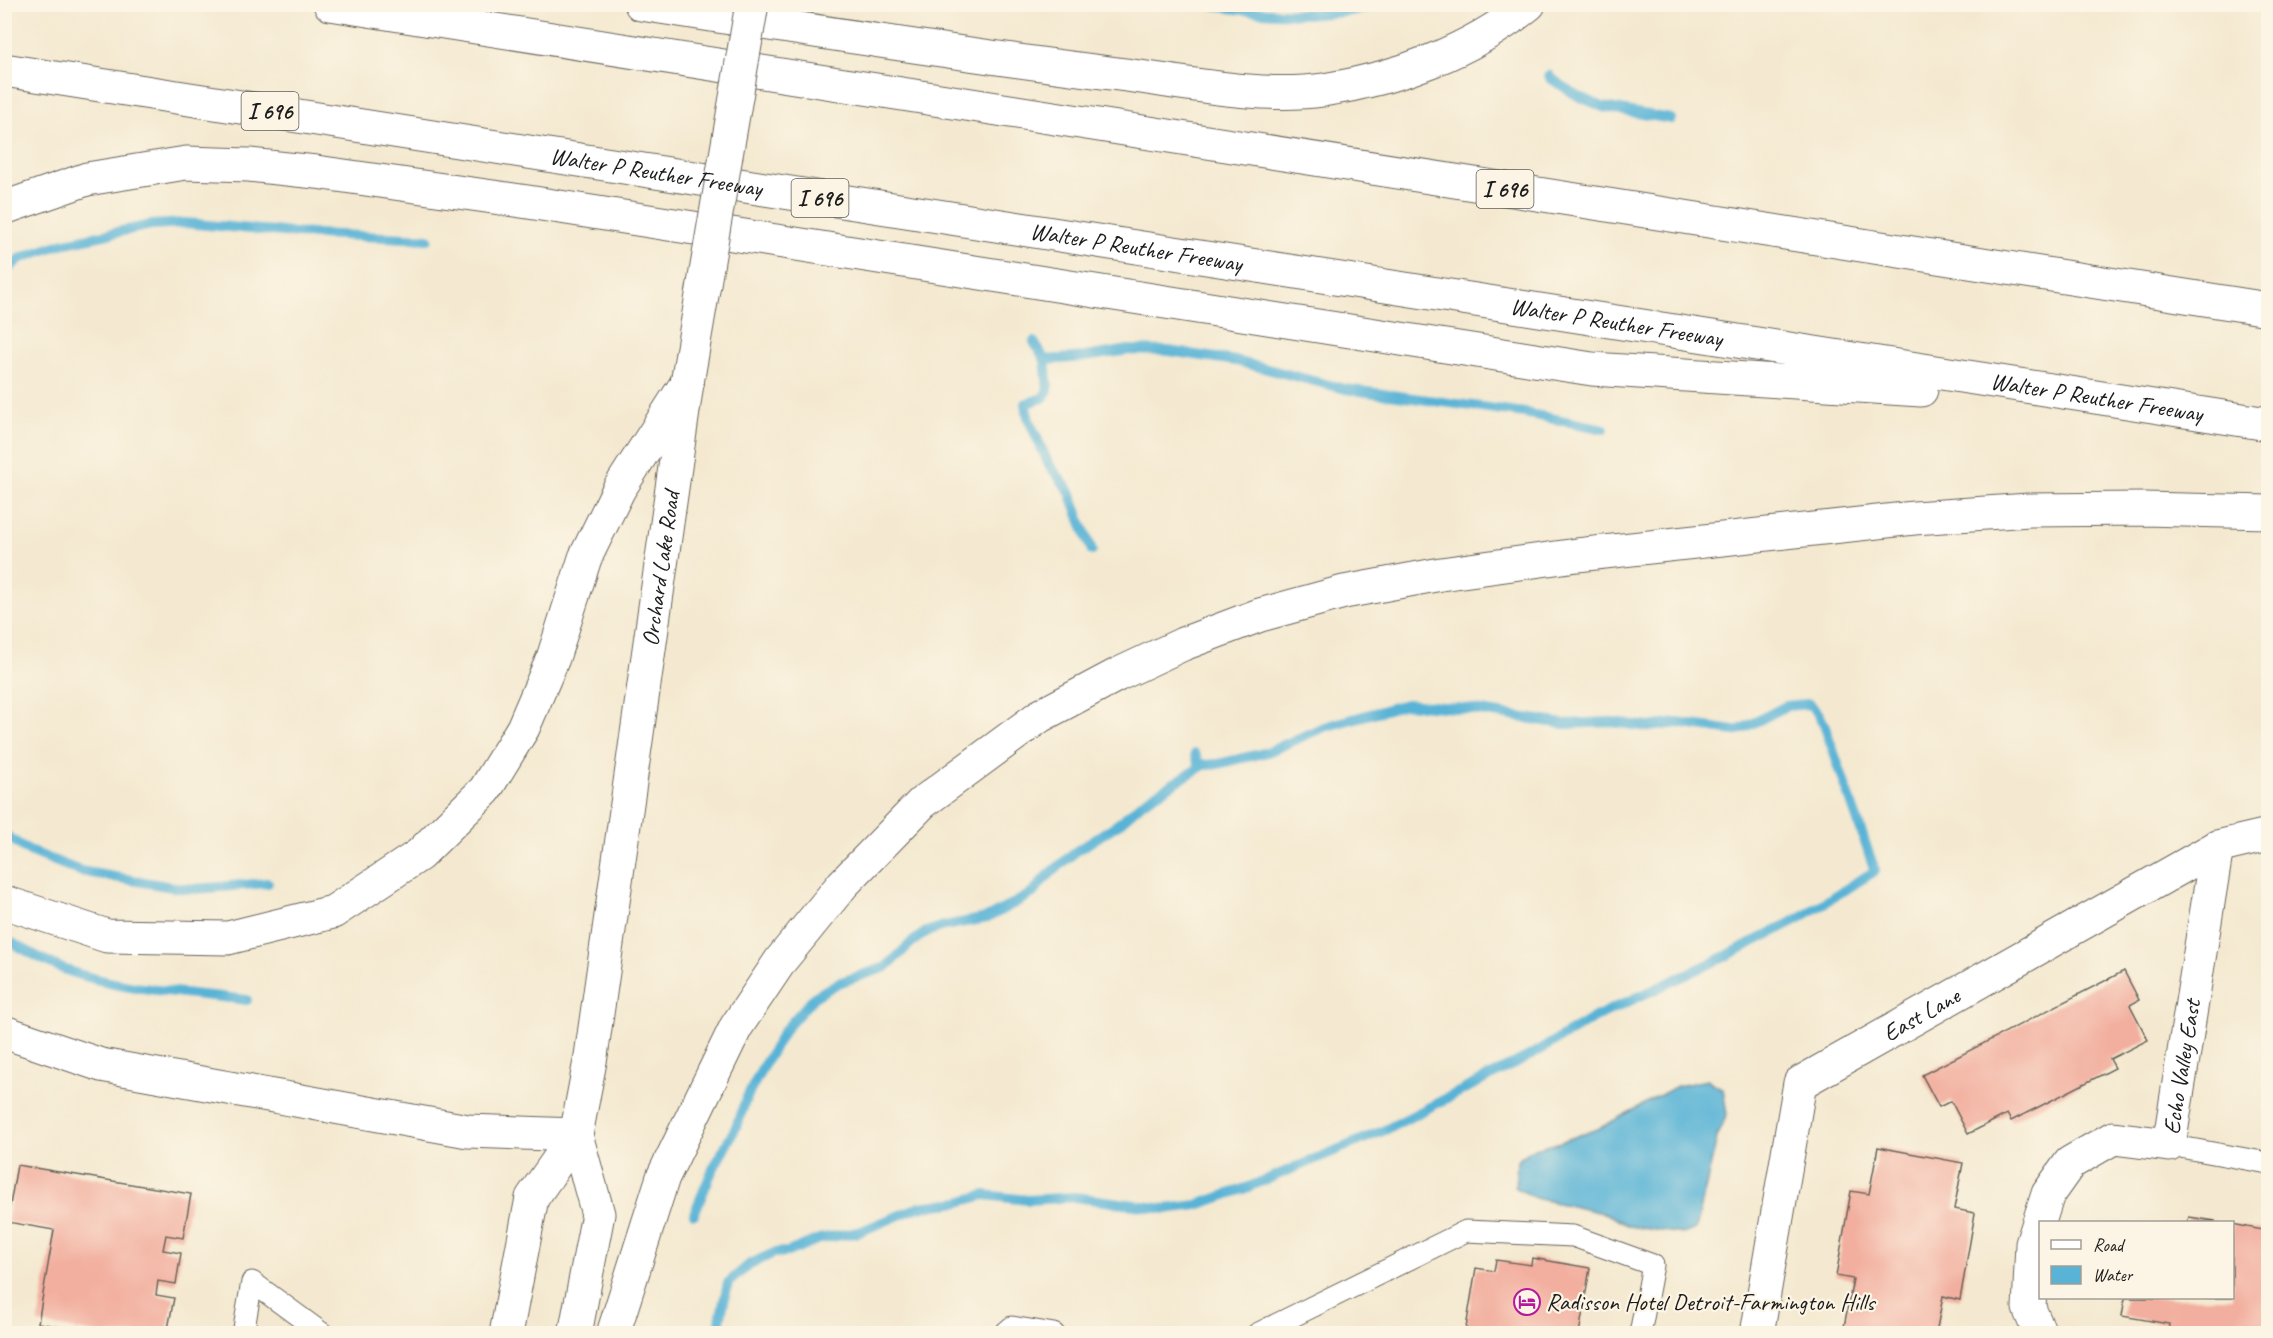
<svg xmlns="http://www.w3.org/2000/svg" width="2273" height="1338" font-family="Caveat,sans-serif">
<style>
.water{fill:#59b3d6;stroke:#3a6879;stroke-width:1.5}
.lines{fill:none;stroke-linecap:round;stroke-linejoin:round}
.stream{stroke:#59b3d6;stroke-width:10}
.building{fill:#f2ae9e}
.lane-casing{stroke:#68645b;stroke-width:23}
.street-casing{stroke:#68645b;stroke-width:35}
.secondary-casing{stroke:#68645b;stroke-width:35}
.highway-casing{stroke:#68645b;stroke-width:35}
.lane{stroke:#fff;stroke-width:21}
.street{stroke:#fff;stroke-width:33}
.secondary{stroke:#fff;stroke-width:33}
.highway{stroke:#fff;stroke-width:33}
.secondary-bridge-casing{stroke:#68645b;stroke-width:35;stroke-linecap:butt}
.secondary-bridge{stroke:#fff;stroke-width:33}
.labels{text-anchor:middle;stroke-width:4.5;stroke-linejoin:round;paint-order:stroke}
.shield{fill:#fcf5e5;stroke:#5f5d58;stroke-width:1.5}
.shield-label{font-size:22px;font-weight:bold;fill:#1c1c1c}
.street-label{font-size:24px;fill:#1c1c1c;stroke:#fcf5e5}
.poi-label{font-size:24px;fill:#1c1c1c;stroke:#fcf5e5;text-anchor:start}
</style>
<rect width="100%" height="100%" fill="#fcf5e5"/>
<filter id="ink" filterUnits="userSpaceOnUse"><feTurbulence type="fractalNoise" baseFrequency=".0167" numOctaves="2"/><feDisplacementMap in="SourceGraphic" scale="12" xChannelSelector="R" yChannelSelector="G"/><feConvolveMatrix kernelMatrix="1 2 1 2 8 2 1 2 1" color-interpolation-filters="sRGB"/></filter>
<filter id="wash" filterUnits="userSpaceOnUse"><feTurbulence type="fractalNoise" baseFrequency=".008" numOctaves="4" result="noise"/><feDisplacementMap in="SourceGraphic" scale="24" xChannelSelector="R" yChannelSelector="G"/><feGaussianBlur stdDeviation="1.35" result="paint"/><feColorMatrix in="noise" values="0 0 0 0 0 0 0 0 0 0 0 0 0 0 0 0 0 1.4 0 .05"/><feComposite in="paint" operator="in"/></filter>
<g filter="url(#wash)">
<rect width="100%" height="100%" fill="#f4e9d0"/>
<polygon class="water" points="1707,1080 1723,1089 1727,1115 1718,1133 1696,1229 1683,1234 1629,1226 1607,1214 1535,1198 1515,1187 1517,1161 1531,1150 1554,1144 1600,1128 1677,1086"/>
<g class="lines">
<g class="stream">
<path d="M 1209,4 C 1256,15 1335,19 1381,4"/>
<polyline points="1549,75 1550,78 1578,96 1603,107 1671,119"/>
<polyline points="4,273 19,259 61,244 151,225 185,223 294,233 428,239"/>
<polyline points="1034,342 1045,360 1048,390 1043,398 1025,404 1029,420 1048,463 1070,492 1092,551"/>
<polyline points="1045,360 1085,357 1129,350 1169,351 1236,361 1345,389 1525,413 1604,429"/>
<polyline points="1195,754 1198,762 1204,765"/>
<polyline points="4,834 27,850 80,871 178,888 195,889 268,883"/>
<path d="M 4,939 C 25,949 45,962 66,970 C 124,991 187,992 247,1000"/>
<polyline points="694,1214 712,1171 736,1127 746,1099 764,1065 784,1031 814,997 838,983 886,967 911,943 926,932 944,926 987,918 1033,893 1043,880 1075,852 1118,824 1143,802 1204,765 1218,764 1268,752 1324,727 1406,704 1468,709 1564,724 1612,722 1649,727 1677,723 1734,731 1742,729 1786,706 1809,704 1818,713 1824,724 1875,871 1798,919 1720,959 1595,1017 1533,1054 1385,1130 1246,1188 1197,1205 1165,1209 1075,1197 1028,1200 984,1195 959,1202 919,1207 859,1232 819,1239 788,1252 774,1253 750,1264 728,1283 717,1334"/>
</g>
</g>
<g id="blocks">
<g class="building">
<polygon points="2124,971 2139,1000 2130,1005 2148,1040 2110,1059 2115,1068 2011,1121 2007,1114 1968,1134 1951,1101 1939,1107 1922,1075"/>
<polygon points="1878,1147 1963,1163 1954,1209 1975,1213 1960,1300 1943,1296 1936,1334 1881,1334 1844,1327 1853,1279 1836,1276 1851,1191 1869,1194"/>
<polygon points="17,1165 191,1194 183,1238 166,1235 163,1250 181,1253 176,1284 158,1281 156,1295 174,1298 167,1334 99,1334 38,1323 54,1230 7,1222"/>
<polygon points="2189,1217 2215,1221 2215,1222 2187,1222"/>
<polygon points="2232,1224 2268,1231 2268,1334 2168,1334 2169,1324 2122,1316 2125,1298 2232,1298"/>
<polygon points="1532,1258 1590,1268 1579,1334 1465,1334 1476,1268 1494,1271 1496,1260 1531,1265"/>
</g>
</g>
</g>
<g filter="url(#ink)">
<use href="#blocks" fill-opacity="0" stroke="#68645b" stroke-width="1.5"/>
<g class="lines">
<defs>
<g id="lane">
<polyline points="2169,1145 2268,1163"/>
<polyline points="243,1334 252,1282 323,1334"/>
<polyline points="1004,1334 1012,1327 1054,1334"/>
<polyline points="1257,1334 1466,1231 1573,1236 1653,1265 1640,1334"/>
</g>
<g id="street">
<path id="s1" d="M 1757,1334 L 1800,1083 L 2217,847 L 2268,835"/>
<path id="s2" d="M 2040,1334 L 2029,1308 L 2032,1244 L 2048,1194 L 2070,1163 L 2113,1138 L 2169,1145 L 2217,847"/>
</g>
<g id="secondary">
<path id="s3" d="M 506,1334 L 532,1198 L 576,1135 L 591,1056 L 687,383"/>
<polyline points="575,1334 598,1214 576,1135"/>
</g>
<g id="highway">
<polyline points="330,4 2268,309"/>
<path d="M 641,4 C 800,29 959,54 1118,74 C 1182,82 1260,99 1323,90 C 1396,79 1472,51 1529,4"/>
<path id="s4" d="M 4,70 L 2268,424"/>
<polyline points="4,208 87,179 186,163 249,165 316,172 528,202 1592,369 1921,390"/>
<polyline points="4,902 107,936 228,938 333,912 419,855 485,790 523,728 553,658 585,558 619,489 687,383"/>
<polyline points="4,1032 101,1065 468,1131 576,1135"/>
<polyline points="613,1334 663,1177 736,1027 781,960 843,884 922,803 1040,716 1117,675 1183,644 1260,615 1344,592 1441,574 1577,555 1914,518 2029,510 2143,509 2268,512"/>
</g>
</defs>
<use href="#lane" class="lane-casing"/>
<use href="#street" class="street-casing"/>
<use href="#secondary" class="secondary-casing"/>
<use href="#highway" class="highway-casing"/>
<use href="#lane" class="lane"/>
<use href="#street" class="street"/>
<use href="#secondary" class="secondary"/>
<use href="#highway" class="highway"/>
<defs>
<polyline id="secondary-bridge" points="687,383 752,4"/>
</defs>
<use href="#secondary-bridge" class="secondary-bridge-casing"/>
<use href="#secondary-bridge" class="secondary-bridge"/>
</g>
</g>
<defs>
<symbol id="hotel-ring" viewBox="-11 -11 22 22"><circle r="9.5" fill="#fcf5e5" stroke="#b5179e" stroke-width="1.5"/><path d="M-6-4.5h1.5V1H6V5H4.5V3h-9V5H-6ZM-4 0a1.8 1.8 0 1 1 3.6 0ZM.5 0V-2.5h3Q6-2.5 6 0Z" fill="#b5179e"/></symbol>
</defs>
<g fill-rule="evenodd">
<use href="#hotel-ring" x="1512" y="1287" width="30" height="30"/>
</g>
<g class="labels">
<g class="shield">
<rect x="241.5" y="92" width="57" height="38" rx="4.5"/>
<rect x="1476.5" y="170" width="57" height="38" rx="4.5"/>
<rect x="791.5" y="179" width="57" height="38" rx="4.5"/>
</g>
<g class="shield-label">
<text x="270" y="119">I 696</text>
<text x="1505" y="197">I 696</text>
<text x="820" y="206">I 696</text>
</g>
<g class="street-label">
<text dy="8" stroke="none"><textPath href="#s4" startOffset="660">Walter P Reuther Freeway</textPath></text>
<text dy="8" stroke="none"><textPath href="#s4" startOffset="1146">Walter P Reuther Freeway</textPath></text>
<text dy="8" stroke="none"><textPath href="#s4" startOffset="1632">Walter P Reuther Freeway</textPath></text>
<text dy="8" stroke="none"><textPath href="#s4" startOffset="2118">Walter P Reuther Freeway</textPath></text>
<text dy="8" stroke="none"><textPath href="#s3" startOffset="788">Orchard Lake Road</textPath></text>
<text dy="8" stroke="none"><textPath href="#s1" startOffset="394">East Lane</textPath></text>
<text dy="8" stroke="none"><textPath href="#s2" startOffset="368">Echo Valley East</textPath></text>
</g>
<g class="poi-label">
<text x="1546" y="1310">Radisson Hotel Detroit-Farmington Hills</text>
</g>
</g>
<rect width="2273" height="1338" fill="none" stroke="#fcf5e5" stroke-width="24"/>
<rect x="2039" y="1221" width="195" height="78" fill="#fcf5e5" stroke="#a29e95" stroke-width="1.5"/>
<rect x="2051" y="1240" width="30" height="9" fill="#ffffff" stroke="#a29e95" stroke-width="1.5"/>
<text x="2093" y="1251" font-size="18" fill="#1c1c1c">Road</text>
<rect x="2051" y="1266" width="30" height="18" fill="#59b3d6" stroke="#a29e95" stroke-width="1.5"/>
<text x="2093" y="1281" font-size="18" fill="#1c1c1c">Water</text>
</svg>
